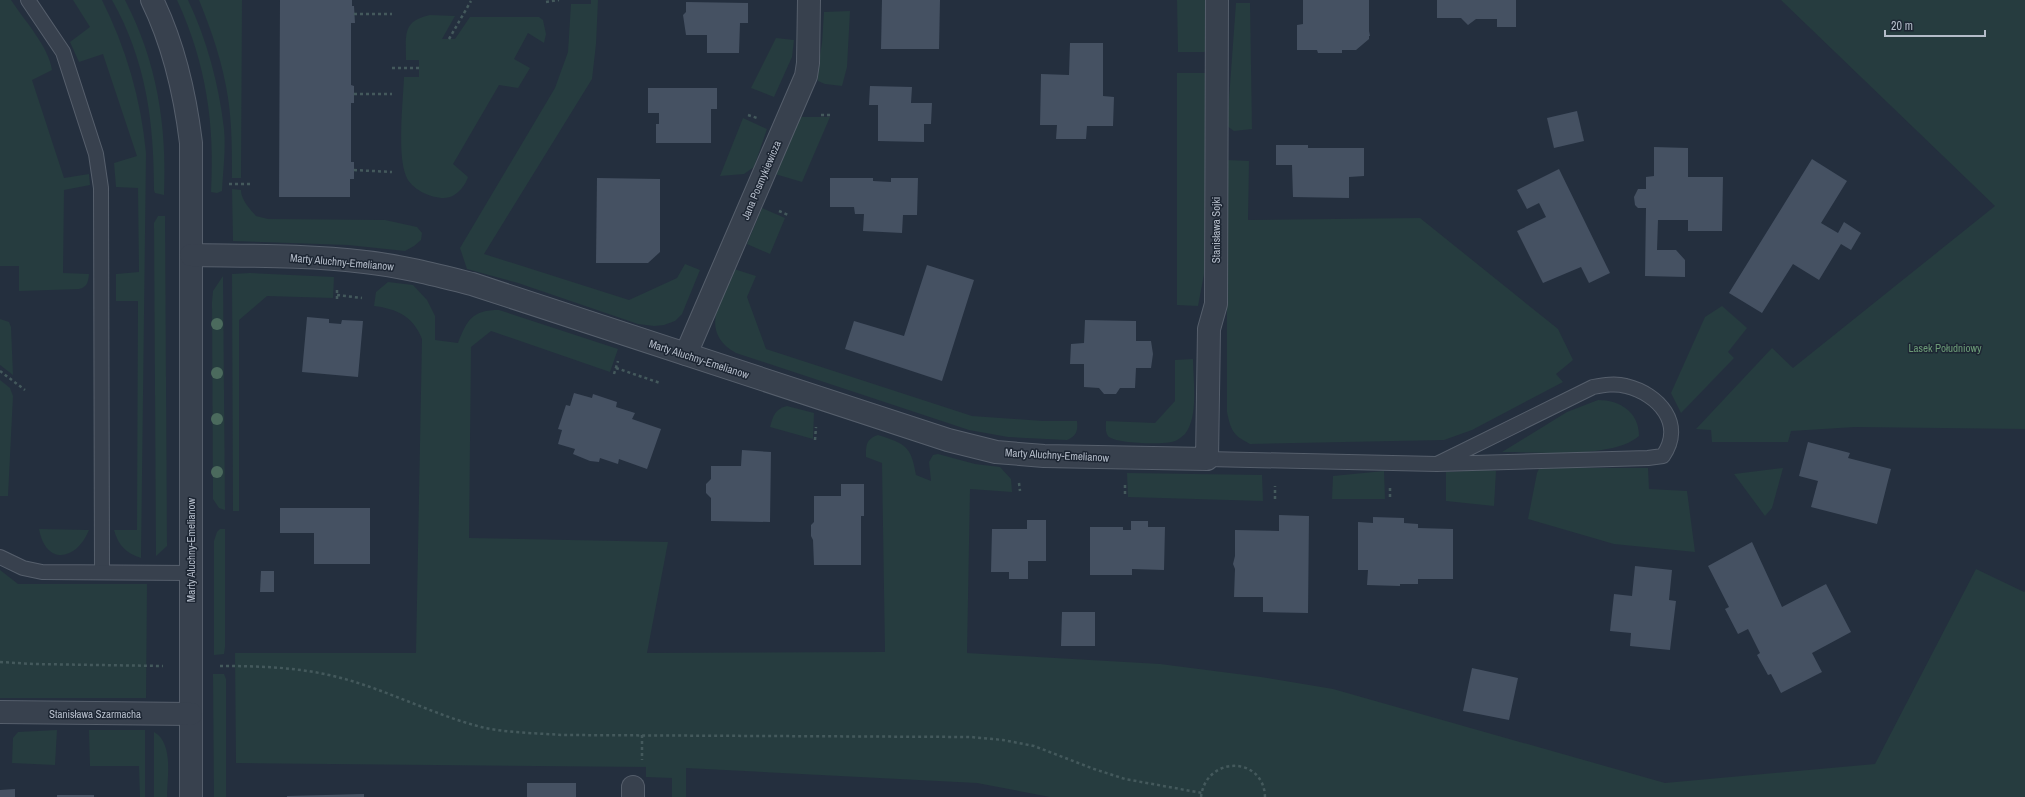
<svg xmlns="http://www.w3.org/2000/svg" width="2025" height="797" font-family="'Archivo Narrow',sans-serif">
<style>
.green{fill:#263c3f}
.building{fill:#455162}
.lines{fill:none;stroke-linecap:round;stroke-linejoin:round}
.service-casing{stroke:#565f6c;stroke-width:16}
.minor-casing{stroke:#565f6c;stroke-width:24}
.path{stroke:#44595c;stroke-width:2.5;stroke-dasharray:3 3;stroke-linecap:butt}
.service{stroke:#38414e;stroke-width:14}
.minor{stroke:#38414e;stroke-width:22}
.tree{fill:#4b6a5d}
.labels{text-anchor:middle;stroke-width:3;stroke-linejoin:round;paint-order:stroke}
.street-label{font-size:11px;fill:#b4bcc9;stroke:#1d2633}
.park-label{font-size:11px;fill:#6b9a76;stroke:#1d2633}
</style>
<rect width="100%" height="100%" fill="#242f3e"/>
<g class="green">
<path d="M 0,0 L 11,0 C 24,20 49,47 52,70 L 32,80 L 64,178 L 89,174 L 90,185 L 64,190 L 63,273 L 89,274 C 88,283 87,287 79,289 L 19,291 L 19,266 L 0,266 Z"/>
<path d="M 73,0 L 102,0 C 126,48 141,99 146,153 L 141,558 C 126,553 118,545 114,530 L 137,530 L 138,301 L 116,301 L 116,274 L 139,272 L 138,188 L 116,187 L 114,163 L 137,156 L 103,54 L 79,62 L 70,42 L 90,27 Z"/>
<path d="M 112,0 L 125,0 C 157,62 167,125 164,195 L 155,193 L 154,190 C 154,122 146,60 112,0 Z"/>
<path d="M 177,0 L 188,0 C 207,40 219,85 224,129 C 226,149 223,171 222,191 L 217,193 L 211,192 C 215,124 206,63 177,0 Z"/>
<path d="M 199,0 L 242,0 L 241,178 L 232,178 C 232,151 232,124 228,98 C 223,64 212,32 199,0 Z"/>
<polygon points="591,0 598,0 596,44 592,79 484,254 629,300 677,278 685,264 700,270 682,314 675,321 664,325 654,326 638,324 518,283 467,269 460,248 555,88 568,52 571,4 591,4"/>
<polygon points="1177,0 1209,0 1209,49 1204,52 1178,52"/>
<polygon points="1781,0 2025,0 2025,429 1855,427 1791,431 1788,442 1712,442 1711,430 1696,429 1772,348 1793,368 1995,206"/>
<polygon points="1236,3 1250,3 1252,129 1234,131 1227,126"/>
<polygon points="850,11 847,67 842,86 825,84 818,81 817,73 822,43 824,12"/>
<path d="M 430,15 L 455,16 L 442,39 L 455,39 L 470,17 L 539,17 L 543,20 L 546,34 L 544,43 L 528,33 L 514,59 L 530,68 L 518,88 L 499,85 L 453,164 L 468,177 C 465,187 455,198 444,198 C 430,198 411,189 406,176 C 397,154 403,102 404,77 L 419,77 L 419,60 L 406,60 C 406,35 402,21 430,15 Z"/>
<polygon points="776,38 794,40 792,57 774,97 751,88"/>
<polygon points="1177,73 1207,73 1207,258 1198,306 1177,305"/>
<polygon points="798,117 830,117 802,182 775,174"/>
<polygon points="743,118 767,129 754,167 744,174 720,176"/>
<path d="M 1227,160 L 1249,161 L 1248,220 L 1420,218 L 1558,329 L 1573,360 L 1556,374 L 1563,382 L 1472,430 L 1444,440 L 1250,444 C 1233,435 1231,431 1227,412 Z"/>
<path d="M 232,189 L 241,190 C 241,200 250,209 256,216 L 268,219 L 385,220 L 417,227 L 422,233 L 421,240 L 414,246 L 405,251 L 348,245 L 233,241 Z"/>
<polygon points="762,208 785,218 770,254 747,244"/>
<polygon points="158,216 165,216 167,546 156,556 154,223"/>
<path d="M 734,269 L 756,276 L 747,297 L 766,349 L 972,416 L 1043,421 L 1077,421 C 1078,430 1077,436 1067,440 L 1008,437 L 969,430 L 736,353 C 698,332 721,299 734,269 Z"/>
<polygon points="250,273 334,277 333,298 267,296 239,320 239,511 233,511 232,274"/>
<polygon points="223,276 225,510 219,508 213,499 212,302 213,291"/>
<path d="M 388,282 L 413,285 L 427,300 L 435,316 L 435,340 L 458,343 C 467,320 472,310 499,310 L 618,349 L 610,372 L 491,331 L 471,347 L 469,538 L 668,542 L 647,653 L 885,652 L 882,463 L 866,457 C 866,445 866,439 878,435 C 905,444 911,445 916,475 L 931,481 L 929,462 L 933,455 L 938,454 L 975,464 L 1000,467 L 1011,479 L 1012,492 L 970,489 L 967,653 L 1160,664 L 1261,677 L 1333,689 L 1665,783 L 1875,764 L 1976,569 L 2024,592 L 2025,591 L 2025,797 L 1050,797 L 977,783 L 686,768 L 686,797 L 672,797 L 672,778 L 646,777 L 646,767 L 236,763 L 235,653 L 416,653 L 422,339 C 413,316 397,309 374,306 L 376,292 Z"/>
<polygon points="1722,306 1747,328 1728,352 1734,358 1681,413 1671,393 1705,317"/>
<polygon points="0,319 9,322 11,327 13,375 0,365"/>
<path d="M 1193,359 C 1193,380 1199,417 1185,434 C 1183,436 1178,440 1175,441 C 1165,445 1115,444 1108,436 C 1105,432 1106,425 1106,421 L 1155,423 L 1175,401 L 1175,360 Z"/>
<polygon points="0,380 10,388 13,396 8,496 0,496"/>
<path d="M 1598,400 C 1620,400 1639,412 1639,436 C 1613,459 1537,452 1502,452 L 1567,412 Z"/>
<path d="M 787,406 L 814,413 L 813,439 L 770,427 C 773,416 775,409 787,406 Z"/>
<polygon points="1542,468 1648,468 1649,489 1687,491 1695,552 1614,544 1528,519 1537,473 1539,469"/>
<polygon points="1783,468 1772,508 1765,516 1734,474"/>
<polygon points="1485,470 1496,471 1494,506 1446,501 1446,472"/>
<polygon points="1384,471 1385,499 1332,499 1333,476"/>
<polygon points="1127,473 1262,475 1263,501 1128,497"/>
<path d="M 39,529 L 89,530 C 77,560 46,567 39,529 Z"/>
<polygon points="220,529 225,529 225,647 224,654 214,655 214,541 217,532"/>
<polygon points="0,570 18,584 147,584 146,698 0,698"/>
<polygon points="213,674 224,674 226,679 226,797 214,797"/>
<polygon points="57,730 55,765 12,763 13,738 18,732"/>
<polygon points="89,730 145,730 145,797 140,797 139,766 90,766"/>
<path d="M 154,732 C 174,743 167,778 167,797 L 154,797 Z"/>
</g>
<g class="building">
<polygon points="280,0 352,0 352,6 354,6 355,23 351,23 351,85 354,86 354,103 351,103 351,162 354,162 354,179 350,179 350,197 279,197"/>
<polygon points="882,0 940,0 939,49 881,49"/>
<polygon points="1303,0 1369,0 1369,31 1370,36 1369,36 1369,39 1356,50 1342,50 1342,53 1318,53 1317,50 1297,50 1297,25 1303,24"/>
<polygon points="1437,0 1516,0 1516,27 1497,27 1497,19 1476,19 1468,25 1461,18 1437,18"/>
<polygon points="686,2 748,3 748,23 740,23 739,53 707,53 707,35 686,35 683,15 686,12"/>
<polygon points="1070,43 1103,43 1103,96 1114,97 1113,126 1087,126 1086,139 1056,139 1057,125 1040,125 1041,74 1069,75"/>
<polygon points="870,86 912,87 911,103 932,103 931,124 924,124 924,142 878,141 878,105 869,105"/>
<polygon points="648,88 717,88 717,109 711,109 711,143 656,143 656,124 659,124 659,113 648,113"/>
<polygon points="1577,111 1584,141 1554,148 1547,118"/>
<polygon points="1276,145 1308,145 1308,148 1364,148 1364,176 1349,177 1349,198 1293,197 1292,165 1276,165"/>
<polygon points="1654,147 1688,148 1688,177 1723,177 1722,231 1688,231 1688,220 1658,220 1657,250 1676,250 1685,260 1685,277 1645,276 1646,208 1638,208 1635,205 1634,197 1638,189 1646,189 1646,177 1654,176"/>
<polygon points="1812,159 1847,181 1821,223 1838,233 1844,222 1861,233 1851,250 1841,244 1819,280 1793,264 1762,313 1729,293"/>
<polygon points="1559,169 1610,273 1589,283 1581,267 1543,283 1517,231 1546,217 1539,203 1527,209 1517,190"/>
<polygon points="597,178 660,179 660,252 648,263 596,263"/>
<polygon points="830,178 873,178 873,181 891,182 891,178 918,178 917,215 903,215 902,233 863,231 864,214 855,214 854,207 830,207"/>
<polygon points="927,265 974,280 942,381 845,349 854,321 904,336"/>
<polygon points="307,317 329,319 329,323 341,324 342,320 363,321 358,377 302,372"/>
<polygon points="1085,320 1136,321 1136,341 1151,341 1153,354 1151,368 1136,368 1135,388 1120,388 1116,394 1104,394 1099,388 1084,387 1084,364 1070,364 1071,344 1084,343"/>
<polygon points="574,393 592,398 593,394 617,402 616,407 635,413 632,419 661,429 647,469 619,459 618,464 600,458 599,462 590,461 573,454 575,449 558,444 562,430 558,429 566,405 570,406"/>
<polygon points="1808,442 1850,453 1848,458 1891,469 1877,524 1811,507 1818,481 1799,476"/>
<polygon points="742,450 771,452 770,522 711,521 711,498 706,493 706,484 711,479 711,466 741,466"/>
<polygon points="841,484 864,484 864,516 861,516 861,565 814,565 813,540 811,536 811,525 814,522 814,496 841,496"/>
<polygon points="280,508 370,508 370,564 314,564 314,533 280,533"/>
<polygon points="1279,515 1309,516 1308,613 1263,612 1263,597 1234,597 1235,569 1233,564 1235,556 1235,530 1279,531"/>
<polygon points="1373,517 1404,518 1404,523 1418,524 1418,528 1453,529 1453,579 1418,579 1418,584 1400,584 1400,586 1367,585 1368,570 1358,570 1358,522 1373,523"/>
<polygon points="1027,520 1046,520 1046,561 1028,561 1028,579 1009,579 1009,572 991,572 992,529 1027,529"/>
<polygon points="1131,521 1148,521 1148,527 1165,527 1164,570 1132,569 1132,575 1090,575 1090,527 1123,527 1123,530 1131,530"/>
<polygon points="1752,542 1782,607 1826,584 1851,632 1812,653 1822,672 1781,693 1771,674 1768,675 1757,655 1760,653 1748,629 1738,634 1725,609 1729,607 1708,566"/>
<polygon points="1635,566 1672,570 1669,600 1676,601 1670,650 1630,646 1631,633 1610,631 1614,594 1632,596"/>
<polygon points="261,571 274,571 274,592 260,592"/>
<polygon points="1062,612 1095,612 1095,646 1061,646"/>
<polygon points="1472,668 1518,678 1509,720 1463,711"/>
<rect x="527" y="783" width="49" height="14"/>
<polygon points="15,789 15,797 0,797 0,790"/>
<polygon points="364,794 364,797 287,797 287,796"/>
<rect x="57" y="795" width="37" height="2"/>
</g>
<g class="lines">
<defs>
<g id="service">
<polyline points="28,0 63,52 96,154 101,188 102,572"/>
<path d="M 1207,459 L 1437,464 L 1648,458 L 1663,456 C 1685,424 1659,394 1626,386 C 1615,383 1604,385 1593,387 L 1437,464"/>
<polyline points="0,557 23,568 42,572 191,573"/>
</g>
<g id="minor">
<path d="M 152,0 C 174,45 185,94 191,143 L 191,797"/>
<path d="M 191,255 C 249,256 307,255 365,262 C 401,266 436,275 472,284 L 948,440 L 996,452 L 1044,456 L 1207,459 L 1209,329 L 1216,304 L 1217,0"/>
<polyline points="686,354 806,76 808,63 809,0"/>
<polyline points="0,712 191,714"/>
<polyline points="633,787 633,797"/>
</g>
</defs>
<use href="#service" class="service-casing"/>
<use href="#minor" class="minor-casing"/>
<g class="path">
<polyline points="546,2 559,0"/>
<polyline points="354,14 392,14"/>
<polyline points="449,39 471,1"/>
<polyline points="392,68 419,68"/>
<polyline points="354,94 392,94"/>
<polyline points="748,115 757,118"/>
<polyline points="821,115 831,115"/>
<polyline points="354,170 392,172"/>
<polyline points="229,184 252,184"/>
<polyline points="779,211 788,215"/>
<polyline points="337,295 362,298"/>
<polyline points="337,299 337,288"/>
<polyline points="616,368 660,383"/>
<polyline points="0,371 25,390"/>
<polyline points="614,374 618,361"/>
<polyline points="815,440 816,427"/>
<polyline points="1019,483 1020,491"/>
<polyline points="1125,485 1125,497"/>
<polyline points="1390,488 1390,499"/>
<polyline points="1275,499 1275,486"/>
<polyline points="0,662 33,664 163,666"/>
<path d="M 220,666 C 257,666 293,667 329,675 C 383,687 432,715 485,728 C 510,733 536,733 561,735 L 971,737 L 1003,740 L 1034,746 L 1094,769 L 1125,779 L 1202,793"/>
<polyline points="642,735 642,760"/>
<path d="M 1201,797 C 1206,755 1264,756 1265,797"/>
</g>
<use href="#service" class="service"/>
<use href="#minor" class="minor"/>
</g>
<g class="tree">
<circle cx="217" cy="324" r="6"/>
<circle cx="217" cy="373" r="6"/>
<circle cx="217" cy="419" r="6"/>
<circle cx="217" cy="472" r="6"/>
</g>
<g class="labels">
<g class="street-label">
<text transform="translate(761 180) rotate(-67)" y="4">Jana Posmykiewicza</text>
<text transform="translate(1216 230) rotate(-90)" y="4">Stanisława Sojki</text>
<text transform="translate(342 262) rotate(5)" y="4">Marty Aluchny-Emelianow</text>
<text transform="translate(699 359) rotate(18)" y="4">Marty Aluchny-Emelianow</text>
<text transform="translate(1057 455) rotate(3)" y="4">Marty Aluchny-Emelianow</text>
<text transform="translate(191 550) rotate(-90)" y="4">Marty Aluchny-Emelianow</text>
<text x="95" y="718">Stanisława Szarmacha</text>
</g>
<g class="park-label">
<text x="1945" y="352">Lasek Południowy</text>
</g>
</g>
<path d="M1885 30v6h100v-6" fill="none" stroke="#b4bcc9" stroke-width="2"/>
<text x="1891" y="30" font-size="12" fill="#b4bcc9" stroke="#1d2633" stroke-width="3" paint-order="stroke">20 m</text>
</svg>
